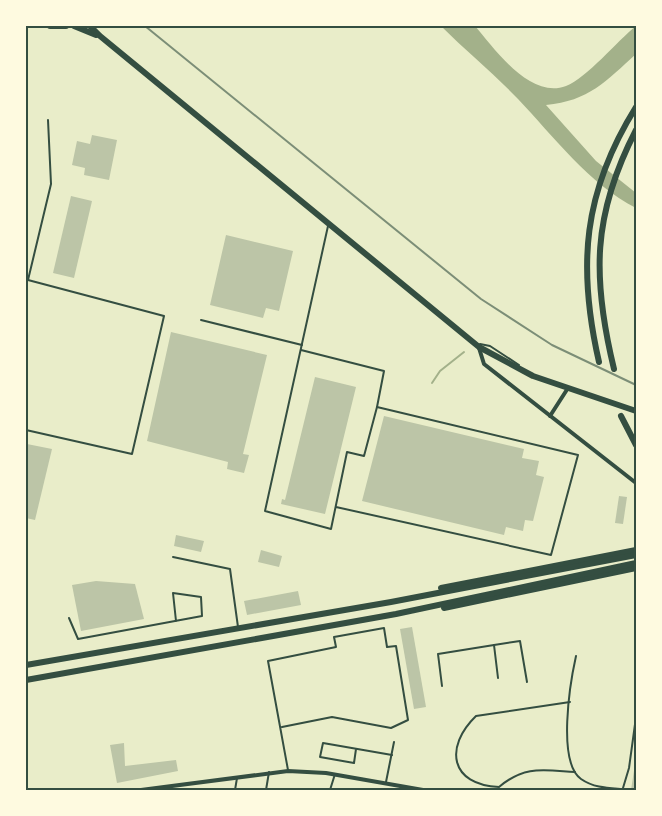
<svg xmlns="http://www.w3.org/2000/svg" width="662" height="816" font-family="'Roboto Condensed',sans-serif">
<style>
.water{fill:#a3b18a}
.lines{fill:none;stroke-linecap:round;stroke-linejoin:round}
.stream{stroke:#a3b18a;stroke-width:2}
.building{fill:#bcc5a7}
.service{stroke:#344e41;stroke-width:2}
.minor{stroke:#344e41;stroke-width:4}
.primary{stroke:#344e41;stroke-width:6}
.rail{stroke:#7c8e77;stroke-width:2}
.neatline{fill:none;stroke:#344e41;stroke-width:2}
</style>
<rect width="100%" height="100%" fill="#e9edc9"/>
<path class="water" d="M 441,26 L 475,26 C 494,48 530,100 566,86 C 587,78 617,41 636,26 L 636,54 C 606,81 589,101 546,105 L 596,161 L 636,193 L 636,208 C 589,184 554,137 518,99 C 493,73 466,51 441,26 Z"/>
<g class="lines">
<polyline class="stream" points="432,383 440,371 464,352"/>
</g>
<g class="building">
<polygon points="92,135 117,140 109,180 84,175 85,168 72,165 77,141 90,144"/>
<polygon points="71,196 92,201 74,278 53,273"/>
<polygon points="226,235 293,251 279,311 266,308 263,318 210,305"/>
<polygon points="171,332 267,355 243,454 249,455 244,473 227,469 228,462 147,441"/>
<polygon points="315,377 356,387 325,514 281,504 282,499 285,500"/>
<polygon points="384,416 524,449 522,458 539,461 536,475 544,477 533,521 525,520 523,531 506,527 504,535 362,501"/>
<polygon points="27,444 52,449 35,520 26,518"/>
<polygon points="619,496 627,497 623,524 615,523"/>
<polygon points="176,535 204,541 201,552 174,546"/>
<polygon points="261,550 282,556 279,567 258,562"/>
<polygon points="96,581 135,584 144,619 81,631 72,585"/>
<polygon points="298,591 301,605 247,615 244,601"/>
<polygon points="412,627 426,707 414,709 400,629"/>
<polygon points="124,743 125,766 176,760 178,771 117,783 110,745"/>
<polygon points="635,764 636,790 631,790"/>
</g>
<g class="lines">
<g class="service">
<polyline points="328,226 265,511 331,529 347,452 364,456 377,407 578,455 551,555 336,507"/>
<polyline points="201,320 302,345"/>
<polyline points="480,344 490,346 519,365"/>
<polyline points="301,350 384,371 377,407"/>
<polyline points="26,430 132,454 164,316 28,280 51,184 48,120"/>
<polyline points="173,557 230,569 238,627"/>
<polyline points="69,618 78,639 202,616 201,597 173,593 176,621"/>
<polyline points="494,645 520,641 527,682"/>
<path d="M 576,656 C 570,683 557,762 581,779 C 594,788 608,788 622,789"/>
<polyline points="442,686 438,654 494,645 498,678"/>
<path d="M 570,702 L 476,716 C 444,747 450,785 499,787 C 525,765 543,770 575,772"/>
<polyline points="282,727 332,717 391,728 408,720 396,646 387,647 384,628 334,637 336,647 268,661 288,770"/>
<polyline points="356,749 354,763 320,757 323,743 392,755"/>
<polyline points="386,782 394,742"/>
<polyline points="623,788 629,768 636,717"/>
<polyline points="235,790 237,778"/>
<polyline points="266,790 269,772"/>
<polyline points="330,790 335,774"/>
</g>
<g class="minor">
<polyline points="479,348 484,364 636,483"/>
<polyline points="550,416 568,388"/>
<polyline points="141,790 288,771 326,773 423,790"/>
</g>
<g class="primary">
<polyline points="50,26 66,26"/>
<polyline points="74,26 96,35"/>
<polyline points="90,26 100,36 479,347 533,376 636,411"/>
<path d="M 599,362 C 577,266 583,192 636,107"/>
<path d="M 614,369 C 592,278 592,215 636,130"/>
<polyline points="621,416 636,445"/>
<polyline points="441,588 636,550"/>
<polyline points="444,608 636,568"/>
<polyline points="26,665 391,602 636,555"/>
<polyline points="26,680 396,614 636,563"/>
</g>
<polyline class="rail" points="145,26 481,299 552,345 636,385"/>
</g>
<rect width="662" height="816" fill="none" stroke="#fefae0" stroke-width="54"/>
<rect x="27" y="27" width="608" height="762" class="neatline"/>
</svg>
